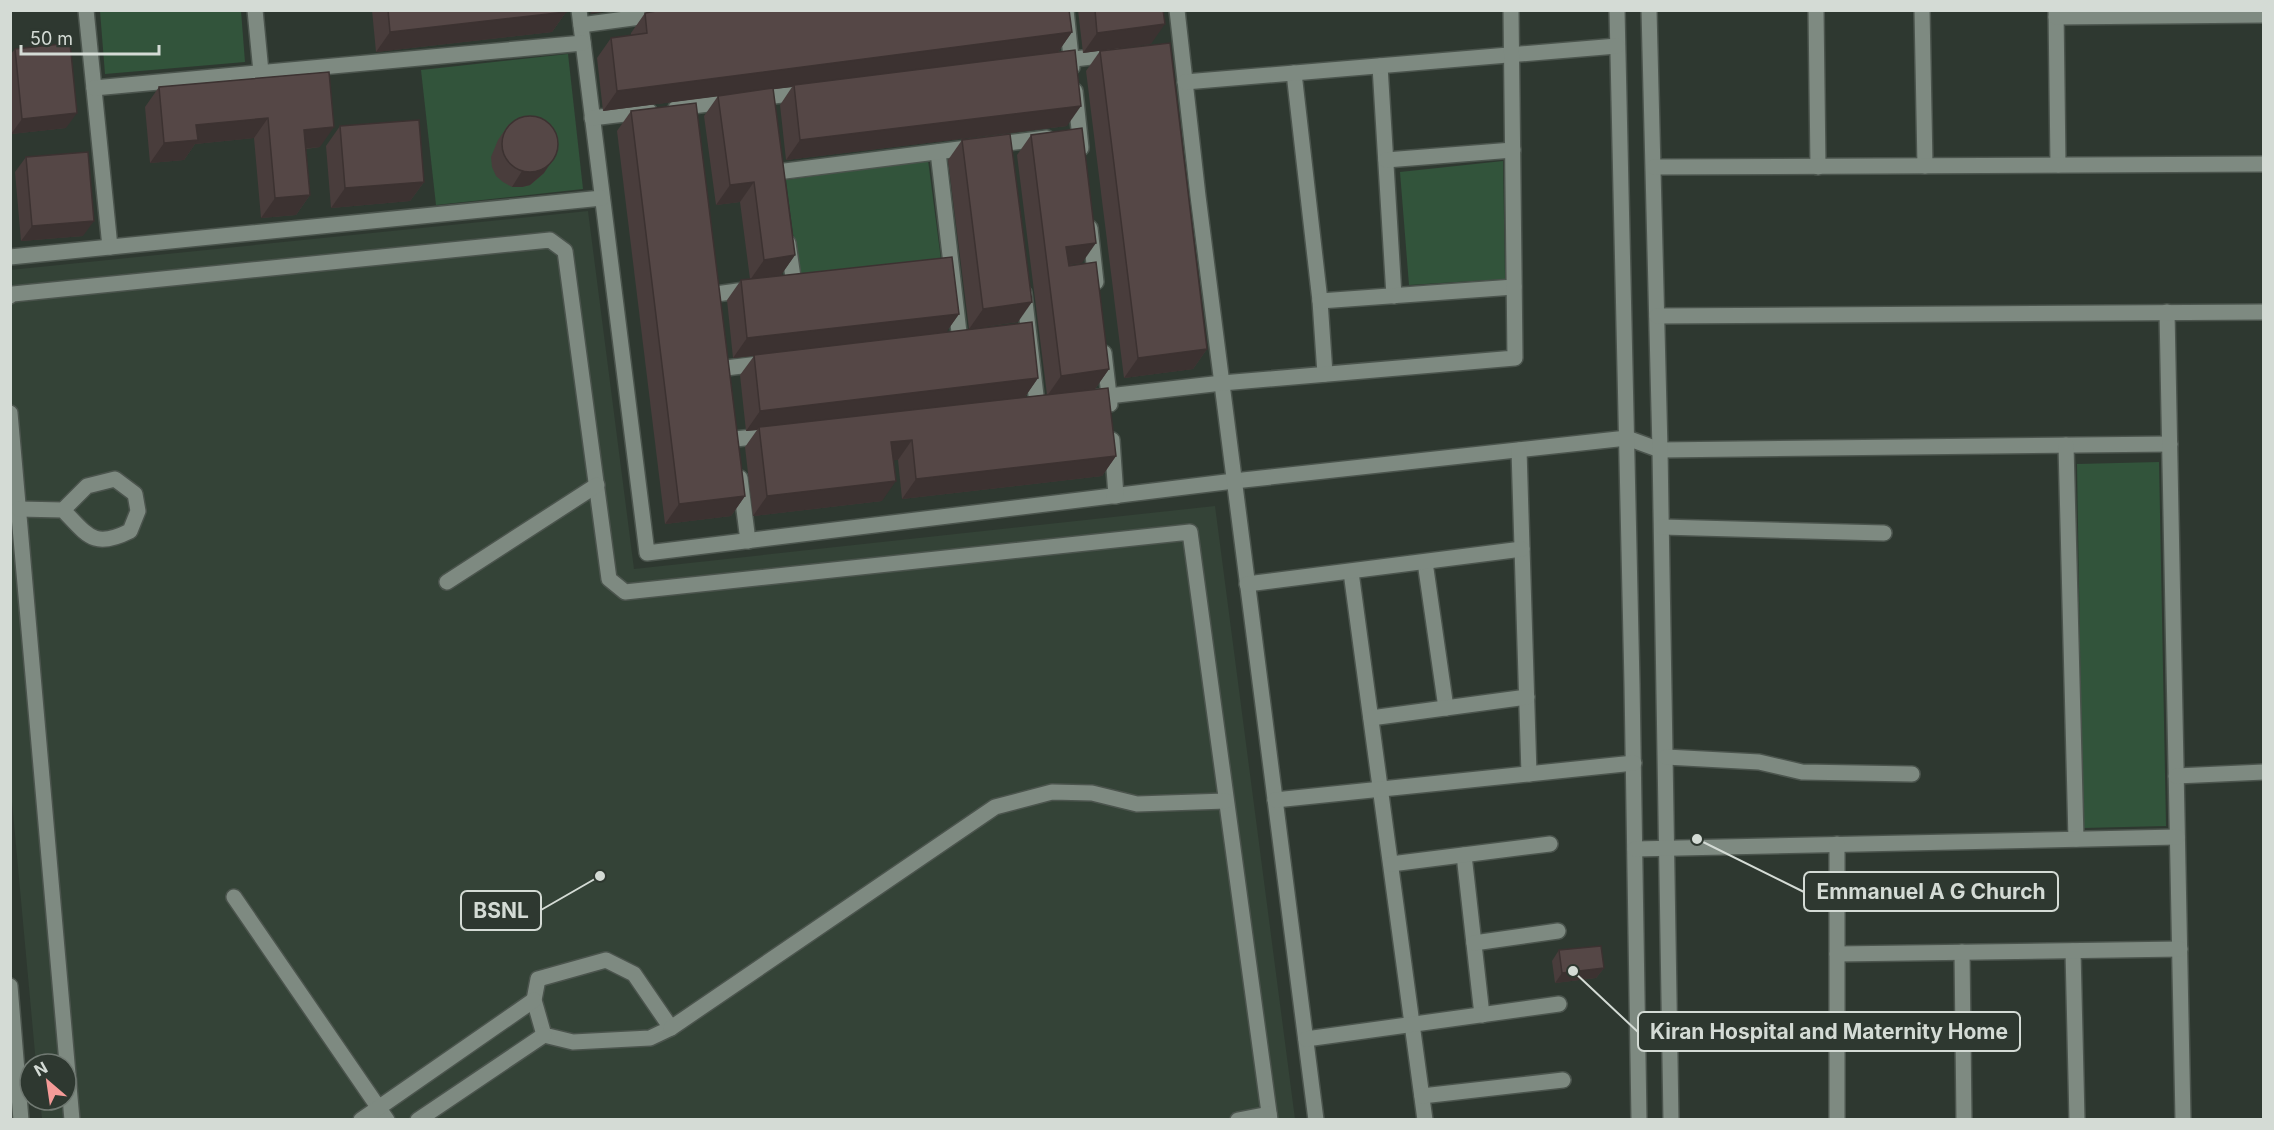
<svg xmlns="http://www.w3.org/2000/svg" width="2274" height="1130" font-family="Inter,sans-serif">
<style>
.built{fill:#344337}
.green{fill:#32543b}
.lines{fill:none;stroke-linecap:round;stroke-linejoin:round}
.minor-casing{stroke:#4b544d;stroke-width:18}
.minor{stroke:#7e8a81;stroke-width:15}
.wall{fill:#493d3c}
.shaded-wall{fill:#3c3231}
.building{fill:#554746;stroke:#3c3231;stroke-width:1.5}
.leader{fill:none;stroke:#d4dbd5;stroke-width:2}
.callout-dot{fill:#d4dbd5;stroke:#2e3830;stroke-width:2}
.callout{fill:#2e3830;stroke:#d4dbd5;stroke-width:2}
.callout-label{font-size:21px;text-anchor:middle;font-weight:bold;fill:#d4dbd5}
</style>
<rect width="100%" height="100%" fill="#2e3830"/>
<polygon class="built" points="588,211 634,569 1215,506 1295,1119 42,1119 40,1100 66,1100 66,1064 36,1064 11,791 10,270"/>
<g class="green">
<polygon points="100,11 241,11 245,62 105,74"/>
<polygon points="568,54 583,189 436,205 421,70"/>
<polygon points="928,160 941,260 799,279 786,180"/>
<polygon points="1503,161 1505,279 1409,285 1400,172"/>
<polygon points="2159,462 2166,826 2083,828 2077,464"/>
</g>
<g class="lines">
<defs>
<g id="minor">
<polyline points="86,10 110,247"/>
<polyline points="255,10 261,72"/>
<polyline points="579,10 647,553 1234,481 1627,438 1660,450 2170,444"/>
<polyline points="1066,10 1072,67"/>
<polyline points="1177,10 1198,196 1316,1120"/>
<polyline points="1617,10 1632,684 1639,1120"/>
<polyline points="1649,10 1660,450 1671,1120"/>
<polyline points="1816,10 1818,167"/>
<polyline points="1922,10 1925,166"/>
<polyline points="2056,10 2058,165"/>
<polyline points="2056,17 2264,15"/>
<polyline points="581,25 692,10"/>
<polyline points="1057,61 1117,54"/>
<polyline points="1380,66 1394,296"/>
<polyline points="1294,73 1320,301 1325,374"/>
<polyline points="1185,82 1617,46"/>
<polyline points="94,88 583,43"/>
<polyline points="1075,91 1081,148"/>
<polyline points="676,108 807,92"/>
<polyline points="592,118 649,111"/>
<polyline points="938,152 960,341"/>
<polyline points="1386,160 1513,150"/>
<polyline points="1654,167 2264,164"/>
<polyline points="777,172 1047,138"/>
<polyline points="1090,228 1096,282"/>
<polyline points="788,243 794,284"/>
<polyline points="10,257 602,198"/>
<polyline points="1024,293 1037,404"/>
<polyline points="716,294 752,289"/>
<polyline points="10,296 13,294 550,240 565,251 609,579 625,592 1190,532 1270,1120"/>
<polyline points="1320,301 1514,287"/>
<polyline points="2167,312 2183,1120"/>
<polyline points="1657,316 2264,312"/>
<polyline points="1104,353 1110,404"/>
<polyline points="726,368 766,363"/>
<polyline points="1091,398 1222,383 1515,358 1511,10"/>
<polyline points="10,413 72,1120"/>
<polyline points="735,439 772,435"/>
<polyline points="1112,440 1116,496 1114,496"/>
<polyline points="2066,445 2076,839"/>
<polyline points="1519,450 1529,774"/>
<polyline points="740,478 748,541"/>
<path d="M 19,509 L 63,510 L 87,486 L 115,479 L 135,494 L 138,511 L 130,531 C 94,549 88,536 63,510"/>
<polyline points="1662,527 1884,533"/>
<polyline points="1425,562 1446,708"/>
<polyline points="1351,572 1425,1120"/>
<polyline points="447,582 597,485"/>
<polyline points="1247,584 1522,549"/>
<polyline points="1371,718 1527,697"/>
<polyline points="1666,757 1759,762 1802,772 1912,774"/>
<polyline points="2176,776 2264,772"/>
<polyline points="1275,800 1634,763"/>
<polyline points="1635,849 2177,837"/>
<polyline points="1464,855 1482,1015"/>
<polyline points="1391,864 1550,844"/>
<polyline points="234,897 387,1120"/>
<polyline points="1474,943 1558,931"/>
<polyline points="2073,951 2077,1120"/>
<polyline points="1962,952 1964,1120"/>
<polyline points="1837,954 2180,949"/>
<polygon points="606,960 634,974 671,1028 650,1038 573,1042 544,1035 534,1000 538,979"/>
<polyline points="10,986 21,1120"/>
<polyline points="671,1028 995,807 1052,792 1092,793 1137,804 1226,801"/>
<polyline points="1306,1039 1559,1004"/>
<polyline points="1422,1096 1563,1080"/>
<polyline points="361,1120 534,1000"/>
<polyline points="418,1120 544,1035"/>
<polyline points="1238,1120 1269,1114"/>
<polyline points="1837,1120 1837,844"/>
</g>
</defs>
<use href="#minor" class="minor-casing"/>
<use href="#minor" class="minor"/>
</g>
<g class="wall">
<polygon points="372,10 566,10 566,12 552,32 376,52"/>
<polygon points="1078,10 1163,10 1151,44 1083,53"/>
<polygon points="645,13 1072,32 1058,52 1067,126 786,160 780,105 792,87 773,89 795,255 781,275 766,277 959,314 946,332 1038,378 1025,397 1047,395 1017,155 1031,135 1082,263 1069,265 1109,369 1095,389 1116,456 1102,476 902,499 898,460 893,460 882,501 753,516 745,447 757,430 746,431 740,375 754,356 733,358 727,300 741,280 750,279 740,202 716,205 704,116 718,96 603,111 597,58 611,38 631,35 631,33"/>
<polygon points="15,49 66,128 11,134 10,126 10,55"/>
<polygon points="1100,51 1207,349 1193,369 1124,378 1086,71"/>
<polygon points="329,72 320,147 306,149 310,195 296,215 261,218 254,138 195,144 184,160 150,163 145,107 159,87"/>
<polygon points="631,111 745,496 731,516 665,524 617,131"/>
<polygon points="509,124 544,173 530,185 522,187 512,187 503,182 496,176 492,167 491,157 498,140"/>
<polygon points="340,126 424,182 410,201 331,208 326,146"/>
<polygon points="962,140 1018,322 969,329 948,160"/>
<polygon points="26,157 83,236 21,241 15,172"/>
<polygon points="1559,950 1604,968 1596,978 1555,983 1552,961"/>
</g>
<g class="shaded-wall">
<polygon points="593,10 616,10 590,14"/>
<polygon points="566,12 552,32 376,52 390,32"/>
<polygon points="1165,24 1151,44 1083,53 1097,33"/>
<polygon points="1072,32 1058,52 794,85 792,87 603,111 617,91"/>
<polygon points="1081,106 1067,126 786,160 800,140"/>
<polygon points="77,113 66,128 11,134 22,119"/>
<polygon points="268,118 254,138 195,144 184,160 150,163 164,143 196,125"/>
<polygon points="334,127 320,147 290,150 304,130"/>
<polygon points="554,158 544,173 530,185 522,187 512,187 522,171"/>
<polygon points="424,182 410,201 331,208 345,188"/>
<polygon points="754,182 740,202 716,205 730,185"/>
<polygon points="310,195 296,215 261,218 275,198"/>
<polygon points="94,221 83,236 21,241 32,226"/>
<polygon points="1096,243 1082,263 1052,267 1066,247"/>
<polygon points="795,255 781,275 750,280 764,260"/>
<polygon points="1032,302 1018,322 969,329 983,309"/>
<polygon points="959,314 945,334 733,358 747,338"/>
<polygon points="1207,349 1193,369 1124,378 1138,358"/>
<polygon points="1109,369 1095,389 1047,396 1061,376"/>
<polygon points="1038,378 1024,398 759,427 757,430 746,431 760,411"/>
<polygon points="912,440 898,460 877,462 891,442"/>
<polygon points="1116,456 1102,476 902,499 916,479"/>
<polygon points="896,481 882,501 753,516 767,496"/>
<polygon points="745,496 731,516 665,524 679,504"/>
<polygon points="1604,968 1596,978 1555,983 1562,973"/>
</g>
<g class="building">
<polygon points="388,10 566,10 566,12 390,32"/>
<polygon points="662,10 1069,10 1072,32 617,91 611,38 647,33 645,13"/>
<polygon points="1095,10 1163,10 1165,24 1097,33"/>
<polygon points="70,43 77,113 22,119 15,49"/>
<polygon points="1170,43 1207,349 1138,358 1100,51"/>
<polygon points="1075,50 1081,106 800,140 794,85"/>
<polygon points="329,72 334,127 304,130 310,195 275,198 268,118 196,125 198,140 164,143 159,87"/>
<polygon points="773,88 795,255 764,260 754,182 730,185 718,96"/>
<polygon points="696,103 745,496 679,504 631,111"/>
<circle cx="530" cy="144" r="28"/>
<polygon points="419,120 424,182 345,188 340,126"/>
<polygon points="1082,128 1096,243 1066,247 1069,266 1096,262 1109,369 1061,376 1031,135"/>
<polygon points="1010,134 1032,302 983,309 962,140"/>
<polygon points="88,152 94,221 32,226 26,157"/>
<polygon points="952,257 959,314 747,338 741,280"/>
<polygon points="1032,322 1038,378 760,411 754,355"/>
<polygon points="1108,388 1116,456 916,479 912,440 891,442 896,481 767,496 759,427"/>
<polygon points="1601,946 1604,968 1562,973 1559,950"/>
</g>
<path class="leader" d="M1697 839L1804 892M600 876L541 910M1573 971L1638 1032"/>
<g class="callout-dot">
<circle cx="1697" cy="839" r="6"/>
<circle cx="600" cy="876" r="6"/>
<circle cx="1573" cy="971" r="6"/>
</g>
<g class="callout">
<rect x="1804" y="872" width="254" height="39" rx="6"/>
<rect x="461" y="891" width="80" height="39" rx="6"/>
<rect x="1638" y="1012" width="382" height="39" rx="6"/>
</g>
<g class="callout-label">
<text x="1931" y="899">Emmanuel A G Church</text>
<text x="501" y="918">BSNL</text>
<text x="1829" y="1039">Kiran Hospital and Maternity Home</text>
</g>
<rect width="2274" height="1130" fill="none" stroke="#d4dbd5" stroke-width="24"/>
<g transform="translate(48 1082) rotate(331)"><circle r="28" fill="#2e3830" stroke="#707972" stroke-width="1.5"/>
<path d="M0-4.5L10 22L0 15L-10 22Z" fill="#f59b98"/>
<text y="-9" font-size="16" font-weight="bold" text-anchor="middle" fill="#d4dbd5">N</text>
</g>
<path d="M21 45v9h138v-9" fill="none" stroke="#d4dbd5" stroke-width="3"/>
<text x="30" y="45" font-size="18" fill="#d4dbd5" stroke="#2e3830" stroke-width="4.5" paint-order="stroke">50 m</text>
</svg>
